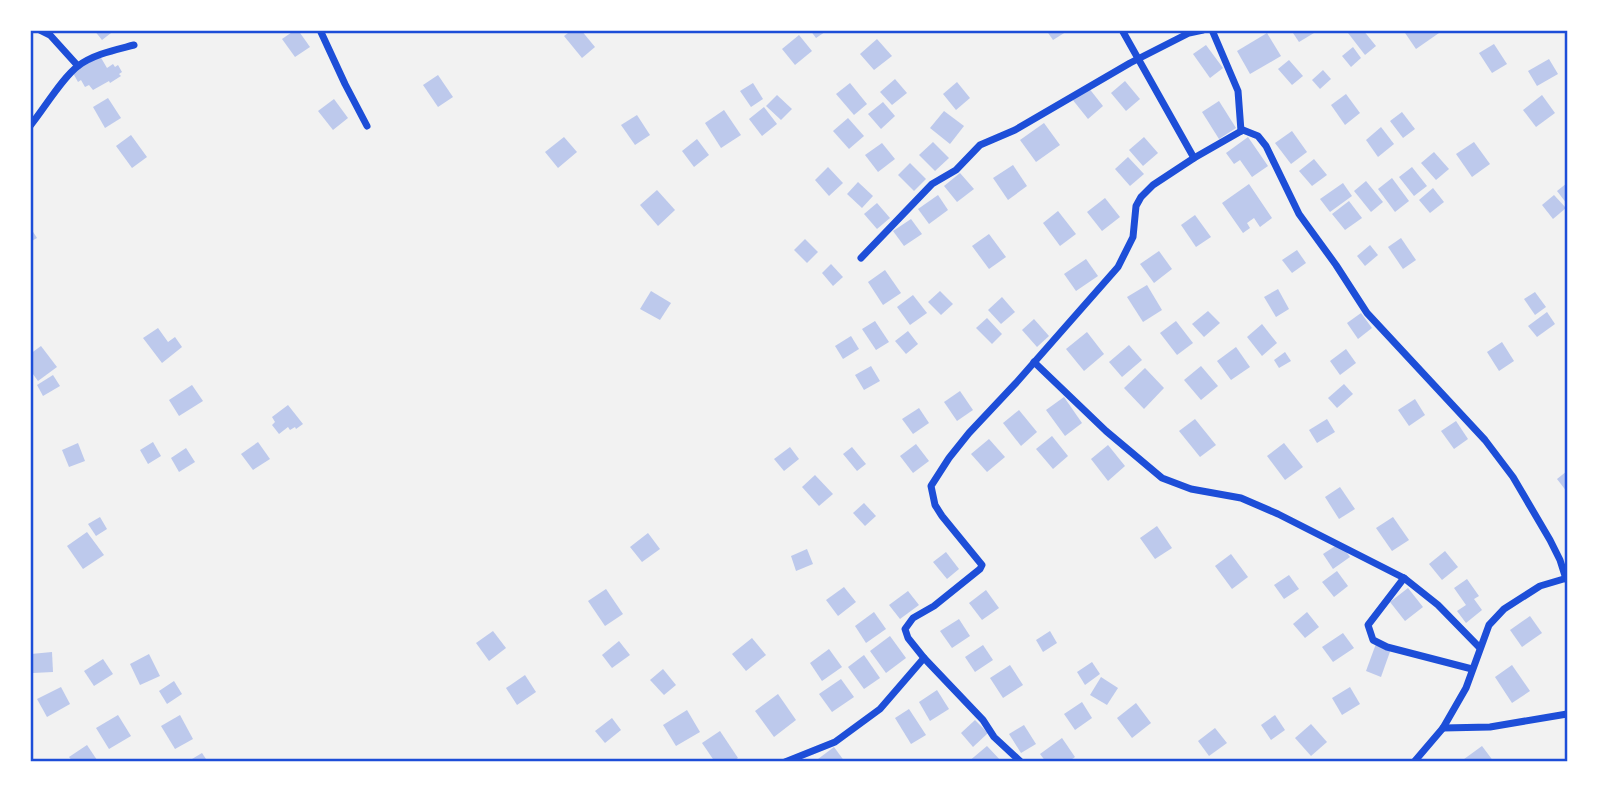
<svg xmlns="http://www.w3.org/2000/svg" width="1597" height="792" font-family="Poppins,sans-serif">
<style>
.building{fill:#bdc9ec}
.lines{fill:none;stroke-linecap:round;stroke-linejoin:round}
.minor{stroke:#1d4ed8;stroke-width:7}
.neatline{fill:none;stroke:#1d4ed8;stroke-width:2.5}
</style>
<rect width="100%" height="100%" fill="#f2f2f2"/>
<g class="building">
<polygon points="94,30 115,30 102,40"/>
<polygon points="295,30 298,30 310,47 295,57 282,39"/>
<polygon points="572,30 581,30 595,47 582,58 564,36"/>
<polygon points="810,30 828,30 816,38"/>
<polygon points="1046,30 1069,30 1053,40"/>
<polygon points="1291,30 1312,30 1314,33 1299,42"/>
<polygon points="1352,30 1363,30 1376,46 1365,55 1348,33"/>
<polygon points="1403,30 1437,30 1439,33 1416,49"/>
<polygon points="1267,33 1281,56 1250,74 1237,51"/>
<polygon points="799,35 812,51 795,65 782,49"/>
<polygon points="877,39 892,56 874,70 860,54"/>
<polygon points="1494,44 1507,64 1492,73 1479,53"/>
<polygon points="1206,45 1223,68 1210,78 1193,54"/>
<polygon points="1353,47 1361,58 1351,67 1342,56"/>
<polygon points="100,56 107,68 113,64 115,67 118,65 122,72 119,74 121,76 110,83 109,81 93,90 89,85 85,87 81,80 78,82 73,73"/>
<polygon points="1549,59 1558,74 1537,86 1528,71"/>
<polygon points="1289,60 1303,76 1292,85 1278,69"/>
<polygon points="1323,70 1331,79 1320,89 1312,80"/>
<polygon points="438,75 453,97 438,107 423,85"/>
<polygon points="895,79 907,93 892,105 880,92"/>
<polygon points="1125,81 1140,99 1126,111 1111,93"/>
<polygon points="957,82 970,98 956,110 943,94"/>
<polygon points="753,83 763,99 751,107 740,91"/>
<polygon points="850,83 867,104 854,115 836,94"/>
<polygon points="1088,87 1103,106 1088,119 1072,99"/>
<polygon points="1346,94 1360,113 1345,125 1331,105"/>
<polygon points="777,95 792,109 781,120 766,106"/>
<polygon points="1542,95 1555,113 1536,127 1523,110"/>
<polygon points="108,98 121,118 105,128 93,107"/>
<polygon points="334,99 348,118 333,130 318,111"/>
<polygon points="1219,101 1236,128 1219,139 1202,112"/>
<polygon points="883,102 895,116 881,129 868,114"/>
<polygon points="764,107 777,124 762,136 749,119"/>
<polygon points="724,110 741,135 721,148 705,123"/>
<polygon points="944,111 964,126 950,144 930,128"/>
<polygon points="1402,112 1415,129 1403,138 1390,121"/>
<polygon points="637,115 650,135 635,145 621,125"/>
<polygon points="848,118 864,136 849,149 833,131"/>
<polygon points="1044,123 1060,145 1036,162 1020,140"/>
<polygon points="1381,127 1394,144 1378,157 1366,140"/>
<polygon points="1292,131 1307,152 1291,164 1275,143"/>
<polygon points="131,135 147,157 132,168 116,146"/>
<polygon points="564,137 577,152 558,168 545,152"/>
<polygon points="1144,137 1158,153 1143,166 1129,150"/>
<polygon points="1248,137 1268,166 1252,177 1240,160 1234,164 1226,153"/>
<polygon points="697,139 709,155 694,167 682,151"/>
<polygon points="933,142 949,158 935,171 919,155"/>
<polygon points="1474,142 1490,164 1472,177 1456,154"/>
<polygon points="882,143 895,159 878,172 865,155"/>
<polygon points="1434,152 1449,169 1436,180 1421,163"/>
<polygon points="1128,157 1144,174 1130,186 1115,169"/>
<polygon points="1314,159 1327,175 1312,186 1299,171"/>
<polygon points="910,163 926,179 914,191 898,175"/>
<polygon points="1013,165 1027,186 1008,200 993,178"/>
<polygon points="828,167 843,183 829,196 815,180"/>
<polygon points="1412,167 1427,186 1414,196 1399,177"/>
<polygon points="960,173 974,189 957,202 944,186"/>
<polygon points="1392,178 1409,201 1395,212 1378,189"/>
<polygon points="1366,181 1383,202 1371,212 1354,191"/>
<polygon points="858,182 873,196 862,208 847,194"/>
<polygon points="1343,183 1352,196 1330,212 1320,199"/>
<polygon points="1567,183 1567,204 1557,191"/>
<polygon points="1249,184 1272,218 1260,227 1254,218 1247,223 1250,228 1243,233 1222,203"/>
<polygon points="1433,188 1444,202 1430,213 1419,200"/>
<polygon points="657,190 675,210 658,226 640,205"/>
<polygon points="938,195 948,210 929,224 918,209"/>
<polygon points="1554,195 1566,208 1553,219 1542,205"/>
<polygon points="1105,198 1120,217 1102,231 1087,212"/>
<polygon points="1349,201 1362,218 1345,230 1332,214"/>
<polygon points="877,203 890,218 877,229 864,214"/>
<polygon points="1058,211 1076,234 1060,246 1043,223"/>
<polygon points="1195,215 1211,237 1196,247 1181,225"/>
<polygon points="911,219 922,234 904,246 893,231"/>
<polygon points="30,227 37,238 30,242"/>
<polygon points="989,234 1006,257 989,269 972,246"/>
<polygon points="1401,238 1416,260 1403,269 1388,247"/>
<polygon points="805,239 818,252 807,263 794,250"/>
<polygon points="1370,245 1378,255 1365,266 1357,256"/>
<polygon points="1297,250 1306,263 1292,273 1282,260"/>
<polygon points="1159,251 1172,269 1154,283 1140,264"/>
<polygon points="1086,259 1098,276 1076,291 1064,274"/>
<polygon points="831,264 843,277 833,286 822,273"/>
<polygon points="885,270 901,293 883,305 868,282"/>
<polygon points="1147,285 1162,310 1143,322 1127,297"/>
<polygon points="1278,289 1289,309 1276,317 1264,297"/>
<polygon points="651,291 671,303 660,320 640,309"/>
<polygon points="940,291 953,304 941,315 928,302"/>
<polygon points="1535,292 1546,307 1535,315 1524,299"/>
<polygon points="913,295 927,313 910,325 897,307"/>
<polygon points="1002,297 1015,312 1001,324 988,310"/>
<polygon points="1208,311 1220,323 1204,337 1192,324"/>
<polygon points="1547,312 1555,324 1537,337 1528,326"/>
<polygon points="1361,313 1372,328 1358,339 1347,323"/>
<polygon points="987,318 1002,334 992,344 976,328"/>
<polygon points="1034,319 1049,336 1037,347 1022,330"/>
<polygon points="875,321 889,342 876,350 862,329"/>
<polygon points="1176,321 1193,343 1177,355 1160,333"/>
<polygon points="1262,324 1277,343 1262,356 1247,337"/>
<polygon points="158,328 168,342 175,337 182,347 162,363 143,338"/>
<polygon points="908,331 918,344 906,354 895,341"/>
<polygon points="1087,332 1104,354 1084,371 1066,349"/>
<polygon points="851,336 859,349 843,359 835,346"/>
<polygon points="1502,342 1514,361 1499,371 1487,352"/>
<polygon points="1129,345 1142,360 1122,377 1109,362"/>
<polygon points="41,346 57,367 38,381 30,370 30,354"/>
<polygon points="1236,347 1250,367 1231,380 1217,361"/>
<polygon points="1346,349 1356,363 1340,375 1330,361"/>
<polygon points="1285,352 1291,361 1279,368 1274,360"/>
<polygon points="871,366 880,381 864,390 855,375"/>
<polygon points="1201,366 1218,386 1201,400 1184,380"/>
<polygon points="1145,368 1164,388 1144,409 1124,388"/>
<polygon points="53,375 60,386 43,396 37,385"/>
<polygon points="1344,384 1353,394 1337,408 1328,398"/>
<polygon points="192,385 203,401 179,416 169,400"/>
<polygon points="960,391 973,410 957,421 944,402"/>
<polygon points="1064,397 1082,423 1065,436 1046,410"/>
<polygon points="1415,399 1425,415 1409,426 1398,410"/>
<polygon points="288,405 303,424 296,429 295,427 290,430 288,427 279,434 272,425 275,422 272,417"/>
<polygon points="919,408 929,423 913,434 902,419"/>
<polygon points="1019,410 1037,432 1021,446 1003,423"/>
<polygon points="1195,419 1216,445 1200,457 1179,431"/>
<polygon points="1327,419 1335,432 1317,443 1309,430"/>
<polygon points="1456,421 1468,439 1454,449 1441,431"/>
<polygon points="1052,436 1068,456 1053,469 1036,449"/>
<polygon points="989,439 1005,457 987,472 971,454"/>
<polygon points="153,442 161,456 148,464 140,450"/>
<polygon points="258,442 270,459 253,470 241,454"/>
<polygon points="78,443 85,461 69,467 62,450"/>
<polygon points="1284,443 1303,467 1285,480 1267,456"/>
<polygon points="916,444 929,461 913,473 900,456"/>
<polygon points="1108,445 1125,466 1108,481 1091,459"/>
<polygon points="790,447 799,459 784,471 774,459"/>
<polygon points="852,447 866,464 857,471 843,454"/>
<polygon points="186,448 195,462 179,472 171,458"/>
<polygon points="1567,471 1567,492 1557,479"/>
<polygon points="815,475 833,494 819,506 802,487"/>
<polygon points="1340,487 1355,509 1339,519 1325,497"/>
<polygon points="864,503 876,516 865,526 853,513"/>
<polygon points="100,517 107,529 96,536 88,524"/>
<polygon points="1393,517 1409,540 1392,551 1376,528"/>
<polygon points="1157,526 1172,548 1155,559 1140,538"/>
<polygon points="87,532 104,555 83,569 67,546"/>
<polygon points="648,533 660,549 642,562 630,547"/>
<polygon points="1340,543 1350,557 1333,569 1323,554"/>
<polygon points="807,549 813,564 796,571 791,556"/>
<polygon points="1445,551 1458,567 1442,580 1429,564"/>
<polygon points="946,552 959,569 947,579 933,562"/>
<polygon points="1231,554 1248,577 1232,589 1215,566"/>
<polygon points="1337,571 1348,586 1334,597 1322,582"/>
<polygon points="1289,575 1299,589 1284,599 1274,585"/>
<polygon points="1467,579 1479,596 1474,599 1482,610 1466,623 1457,611 1466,605 1454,588"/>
<polygon points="844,587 856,602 838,616 826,600"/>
<polygon points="1408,588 1423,607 1405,621 1390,602"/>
<polygon points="606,589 623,614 605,626 588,601"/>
<polygon points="986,590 999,608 982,620 969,603"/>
<polygon points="908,591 919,605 900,619 889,605"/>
<polygon points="874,612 886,629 866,643 855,626"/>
<polygon points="1307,612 1319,627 1305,638 1293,624"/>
<polygon points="1530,616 1542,633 1522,647 1510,630"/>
<polygon points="959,619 970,636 952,648 940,631"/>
<polygon points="493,631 506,648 489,661 476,643"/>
<polygon points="1050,631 1057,643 1043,652 1036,640"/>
<polygon points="1343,633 1354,648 1333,662 1322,647"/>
<polygon points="890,636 906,658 886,673 870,651"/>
<polygon points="752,638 766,655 746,671 732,654"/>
<polygon points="619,641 630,655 612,668 602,655"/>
<polygon points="1377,641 1392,646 1381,677 1366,671"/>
<polygon points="983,645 993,660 975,672 965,657"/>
<polygon points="829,649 842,667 822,681 810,663"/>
<polygon points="52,652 53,672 33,673 31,654"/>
<polygon points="149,654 160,676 140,685 130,664"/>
<polygon points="864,655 880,678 864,689 848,667"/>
<polygon points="103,659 113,674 94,686 84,671"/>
<polygon points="1092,662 1100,674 1085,685 1077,672"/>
<polygon points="1010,665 1023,685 1003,698 990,678"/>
<polygon points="1512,665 1530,691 1512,703 1495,677"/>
<polygon points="663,669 676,685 664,695 650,680"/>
<polygon points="525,675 536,692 517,705 506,688"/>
<polygon points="1101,677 1118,688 1107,705 1090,695"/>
<polygon points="841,679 854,697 832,712 819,694"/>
<polygon points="174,681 182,694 167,704 159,691"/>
<polygon points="61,687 70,704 47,717 37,699"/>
<polygon points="1350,687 1360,704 1342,715 1332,698"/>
<polygon points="937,690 949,709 930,721 919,702"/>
<polygon points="778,694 796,720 774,737 755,711"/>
<polygon points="1082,702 1092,718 1075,730 1064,714"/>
<polygon points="1136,703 1151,723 1132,738 1117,718"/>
<polygon points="909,709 926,735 911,744 895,718"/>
<polygon points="687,710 700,732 676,746 663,725"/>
<polygon points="118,715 131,736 109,749 96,728"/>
<polygon points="180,715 193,739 175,749 161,726"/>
<polygon points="1275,715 1285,730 1271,740 1261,725"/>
<polygon points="612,718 621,730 605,743 595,731"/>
<polygon points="975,720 988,733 973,747 961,733"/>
<polygon points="1311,724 1327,742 1311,756 1295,738"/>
<polygon points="1024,725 1036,744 1021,753 1009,734"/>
<polygon points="1215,728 1227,743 1209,756 1198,741"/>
<polygon points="720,731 738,758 732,762 715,762 702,743"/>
<polygon points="1062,738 1075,757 1068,762 1046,762 1040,754"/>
<polygon points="87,745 97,760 93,762 73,762 69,757"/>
<polygon points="987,746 1002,762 968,762"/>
<polygon points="1482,746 1494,762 1460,762"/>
<polygon points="834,747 845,762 821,762 818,759"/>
<polygon points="202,753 208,762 187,762"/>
</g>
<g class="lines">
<g class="minor">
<polyline points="40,30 50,35 78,66"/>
<polyline points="320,30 345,84 367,126"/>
<polyline points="1122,30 1194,158"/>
<polyline points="1212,30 1238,91 1241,131"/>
<path d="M 30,126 C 44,109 62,78 78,66 C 94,54 115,50 134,45"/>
<polyline points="861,258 932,184 956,170 980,145 1015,130 1130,63 1189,33 1203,30"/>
<polyline points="1034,362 1106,431 1162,478 1191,489 1241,498 1278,514 1404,578 1438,605 1479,647"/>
<polyline points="1404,578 1368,625 1373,640 1387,647 1472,669"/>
<polyline points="924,658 908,638 905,629 913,618 934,606 980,569 982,565 942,516 935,505 931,486 949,458 969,433 1016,383 1118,267 1133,237 1136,206 1141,197 1153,185 1194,158 1243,130 1258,136 1266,146 1299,214 1336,265 1367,313 1485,440 1513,477 1550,540 1560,560 1566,579"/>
<polyline points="1443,728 1490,727 1567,714"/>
<polyline points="785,762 835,742 880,709 924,658 983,720 994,737 1021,762"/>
<polyline points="1414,762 1443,728 1466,688 1489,625 1504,609 1540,586 1567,578"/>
</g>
</g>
<rect width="1597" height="792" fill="none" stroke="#ffffff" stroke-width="63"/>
<rect x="32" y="32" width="1534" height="728" class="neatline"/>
</svg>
